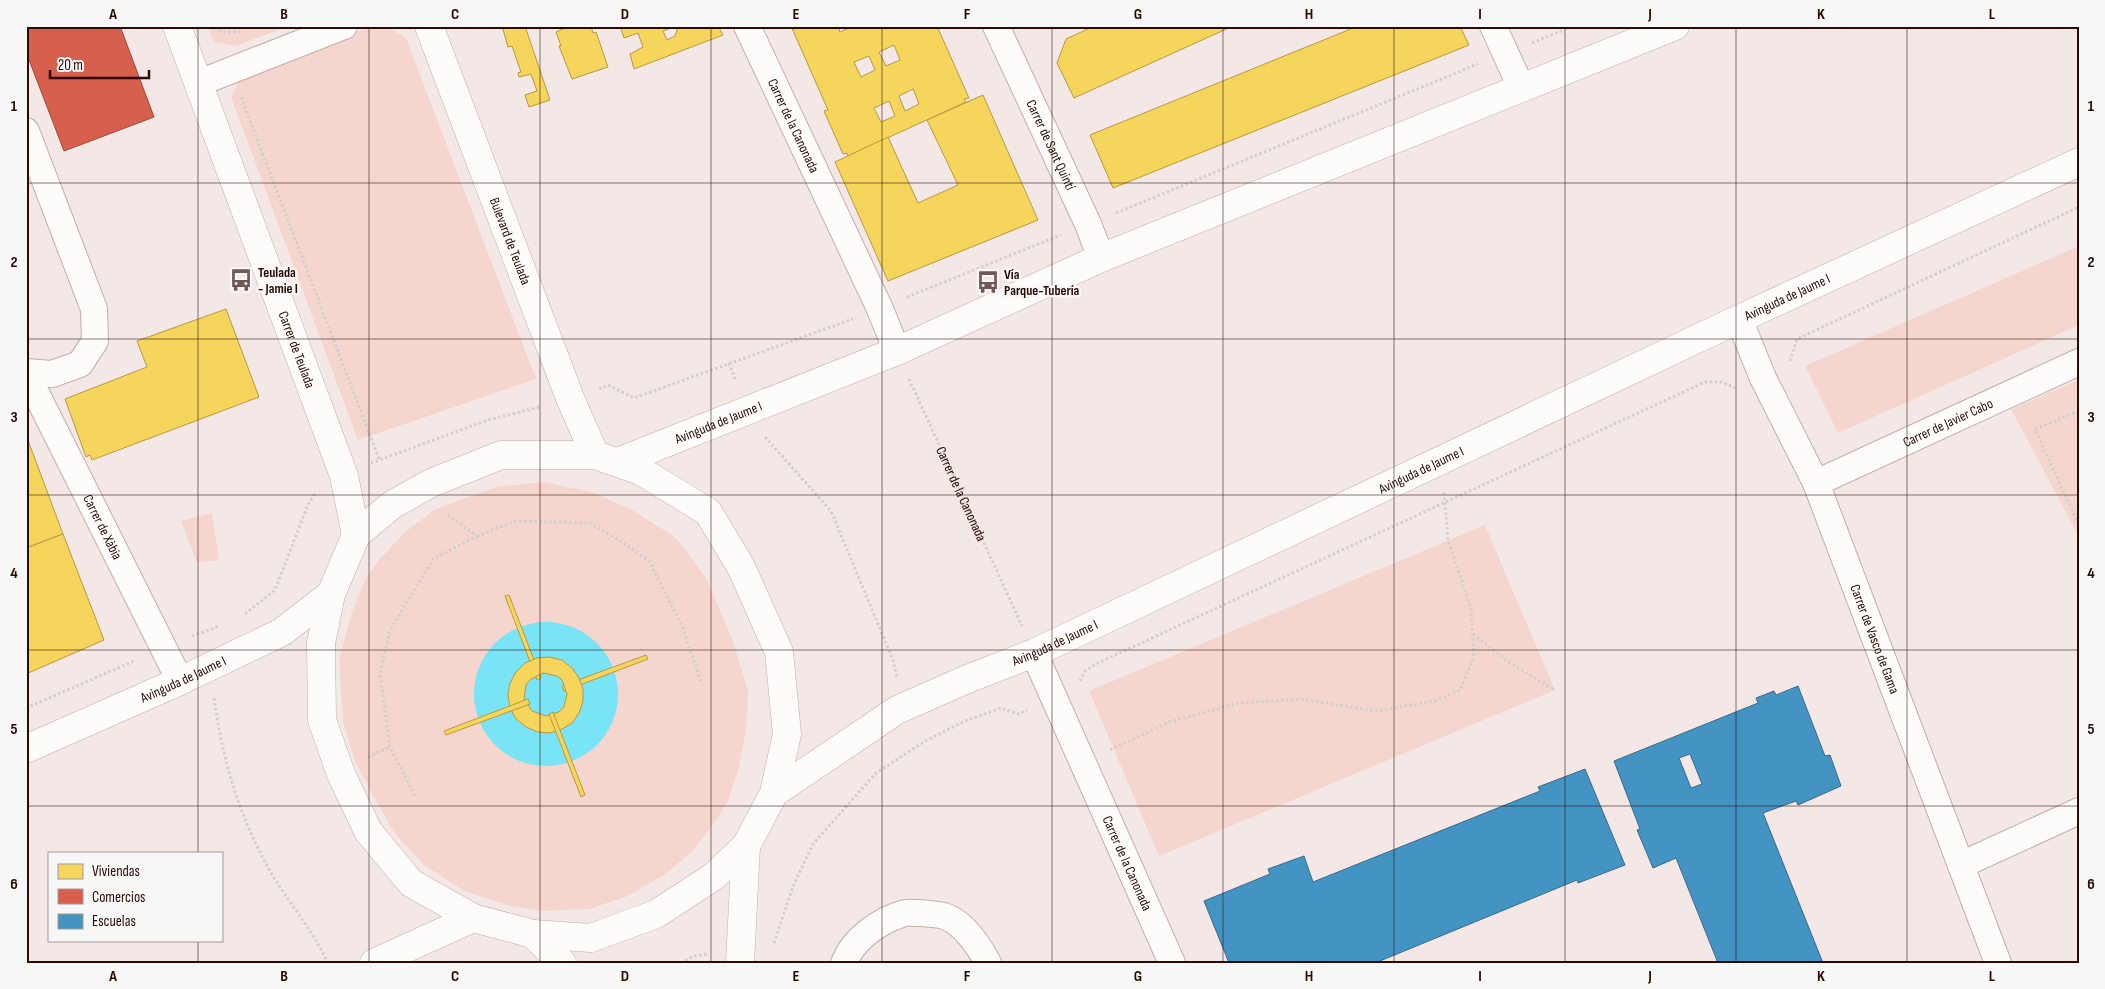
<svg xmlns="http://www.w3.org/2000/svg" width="2105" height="989" font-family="'Sofia Sans Condensed',sans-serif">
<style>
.green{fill:#f5d6cf}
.water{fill:#78e4f6}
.homes{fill:#f6d55c;stroke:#b99842;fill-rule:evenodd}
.shops{fill:#d6604d;stroke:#a24638}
.schools{fill:#4393c3;stroke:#3c6a8a;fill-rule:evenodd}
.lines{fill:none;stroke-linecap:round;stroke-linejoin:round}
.street-casing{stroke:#c3aeaa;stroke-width:28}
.secondary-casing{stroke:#c3aeaa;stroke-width:29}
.primary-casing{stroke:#c3aeaa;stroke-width:29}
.path{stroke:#d4cfcf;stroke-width:3;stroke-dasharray:2.5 2.5;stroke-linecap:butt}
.street{stroke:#fdfcfb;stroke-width:26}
.secondary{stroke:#fdfcfb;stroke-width:28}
.primary{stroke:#fdfcfb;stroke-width:28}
.grid{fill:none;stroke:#2a0b06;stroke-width:1;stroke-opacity:0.55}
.labels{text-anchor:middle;stroke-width:5;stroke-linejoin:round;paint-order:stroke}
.street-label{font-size:14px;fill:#2a0b06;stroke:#f7f7f7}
.poi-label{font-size:14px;font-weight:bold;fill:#2a0b06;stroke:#f7f7f7;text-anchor:start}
.neatline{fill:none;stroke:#2a0b06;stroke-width:2}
.grid-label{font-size:16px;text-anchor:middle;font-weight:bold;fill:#2a0b06}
</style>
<rect width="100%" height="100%" fill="#f3e8e6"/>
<g class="green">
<polygon points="207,26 290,26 235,46 214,42"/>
<polygon points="372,26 386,26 406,38 536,379 358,440 231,97 241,76"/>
<polygon points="2079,246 2079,325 1838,433 1805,366"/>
<polygon points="2079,380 2079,537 2011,409"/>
<polygon points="543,482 592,492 632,510 672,535 684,547 707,580 733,641 748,691 746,730 739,767 728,801 712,826 693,851 665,874 628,896 589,909 544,911 511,906 464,891 424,865 395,834 370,790 355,761 343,722 339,659 352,612 366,578 379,560 405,532 436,509 496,487"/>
<polygon points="212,513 219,560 197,563 181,521"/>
<polygon points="1485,525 1555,690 1159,856 1089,691"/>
</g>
<circle class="water" cx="546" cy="694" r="72"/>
<g class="homes">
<polygon points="502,26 525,26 550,100 529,107 525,95 537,91 531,74 519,77 518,73 521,72 512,46 508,47"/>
<polygon points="569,26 591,26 593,33 596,32 608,67 572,79 559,46 561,46 556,32"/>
<path d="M 620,26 L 718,26 L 723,35 L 634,69 L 630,54 L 643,47 L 638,33 L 624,38 ZM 676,26 L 677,30 L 675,36 L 667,40 L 663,31 Z"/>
<path d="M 791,26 L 838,26 L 840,32 L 853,26 L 937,26 L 969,98 L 964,99 L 966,102 L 848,156 L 847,153 L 843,154 L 824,111 L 828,110 ZM 894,45 L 900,60 L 886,66 L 879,52 ZM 869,56 L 875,70 L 861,77 L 854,62 ZM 913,89 L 919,104 L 905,111 L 899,96 ZM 889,101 L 895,116 L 881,122 L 874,108 Z"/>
<polygon points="1094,26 1233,26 1074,98 1057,63 1066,39"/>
<polygon points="1358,26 1460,26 1469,45 1113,188 1090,135"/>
<polygon points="983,95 1038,220 888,281 835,162 888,137 918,203 958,185 927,120"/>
<polygon points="226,309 259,397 92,460 90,455 86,457 65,399 147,367 137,341"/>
<polygon points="26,435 63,534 26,548"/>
<polygon points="63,534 104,640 26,674 26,548"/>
<polygon points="509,595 541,678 537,680 505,596"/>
<polygon points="646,655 648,659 564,691 562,686"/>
<path d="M 549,657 L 562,660 L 572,668 L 579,678 L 583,689 L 583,701 L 579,713 L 572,723 L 562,729 L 550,733 L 538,732 L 526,727 L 516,719 L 510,708 L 508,695 L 510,683 L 516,672 L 525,663 L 537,658 ZM 543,673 L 557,676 L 562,680 L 567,694 L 564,707 L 559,712 L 546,716 L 532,711 L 524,699 L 526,685 L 531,679 Z"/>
<polygon points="528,699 530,704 446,735 444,731"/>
<polygon points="553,712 585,795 581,797 549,714"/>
</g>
<polygon class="shops" points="26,26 120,26 154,117 64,151 26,52"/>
<g class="schools">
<path d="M 1798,686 L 1825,756 L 1830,755 L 1841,786 L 1798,805 L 1796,801 L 1763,813 L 1823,963 L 1718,963 L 1676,858 L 1653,868 L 1637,830 L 1640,829 L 1614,761 L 1758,703 L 1756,698 L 1774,691 L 1776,695 ZM 1690,754 L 1702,784 L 1691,788 L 1679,758 Z"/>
<polygon points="1585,769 1625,865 1578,883 1577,880 1375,963 1229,963 1204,901 1270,874 1268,869 1304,856 1313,882 1540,791 1538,787"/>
</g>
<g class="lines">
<defs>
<g id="street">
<path id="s2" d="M 747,26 L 880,309 L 897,351"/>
<path id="s3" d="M 996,26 L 1088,224 L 1101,258"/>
<polyline points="1493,26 1521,87"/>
<polyline points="199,83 344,26"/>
<polyline points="26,131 94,309 95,341 80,364 52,374 26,372"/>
<path id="s4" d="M 1739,319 L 1763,378 L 1816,483 L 1998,963"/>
<path id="s5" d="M 26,373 L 180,681"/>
<path id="s6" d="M 1816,483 L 2079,362"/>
<path id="s7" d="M 1034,653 L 1172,963"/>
<polyline points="1961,865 2079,811"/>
<path d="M 844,963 C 853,939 880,920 905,913 C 912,912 937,914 944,916 C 963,922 979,946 988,963"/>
</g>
<g id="secondary">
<path id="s8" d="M 618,462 L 897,351 L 1101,258 L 1675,26"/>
<path id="s9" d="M 26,749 L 180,681 L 282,632 L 331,594"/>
<path id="s10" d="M 774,793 L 897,710 L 965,680 L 1034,653 L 1739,319 L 2079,162"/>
<polyline points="374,963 473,918"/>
</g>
<g id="primary">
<path id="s11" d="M 177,26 L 344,476 L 356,535"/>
<path id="s12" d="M 429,26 L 570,398 L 595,455"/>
<polygon points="501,455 595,455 641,471 708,512 741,567 779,652 787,734 774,793 746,846 713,877 656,914 591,938 533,934 473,918 411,883 368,831 341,774 322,720 321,643 331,594 356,535 392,505 431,483"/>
<polyline points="533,934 562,963"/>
<polyline points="740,963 746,846"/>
</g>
</defs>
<use href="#street" class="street-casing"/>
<use href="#secondary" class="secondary-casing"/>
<use href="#primary" class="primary-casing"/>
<g class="path">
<polyline points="216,26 221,32 239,32 240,36"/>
<polyline points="1532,43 1573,26"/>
<polyline points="241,97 379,459"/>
<polyline points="1116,213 1478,64"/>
<polyline points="907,297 1061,235"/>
<polyline points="1790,361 1797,339 2079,207"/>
<polyline points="729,363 736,381"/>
<path id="s1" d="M 909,379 L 1022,626"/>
<polyline points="599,389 608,385 634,398 853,319"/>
<polyline points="2079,411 2035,429 2079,525"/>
<polyline points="765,437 831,511 893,660 897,678"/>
<polyline points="371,463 488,420 540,407"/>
<polyline points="477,536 515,521 559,522 589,523 619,540 649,561 682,626 702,685"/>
<polyline points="245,614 275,590 307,507 315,493"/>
<polyline points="1473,634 1510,663 1555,690"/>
<polyline points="192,636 219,626"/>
<polyline points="1080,681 1085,671 1096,664 1705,382 1722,382 1735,388"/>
<path d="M 214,698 C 222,758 239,816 269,869 C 287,901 312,929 328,963"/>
<polyline points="26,708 136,660"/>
<polyline points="1110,750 1169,722 1239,703 1300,699 1376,711 1434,701 1460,690 1474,657 1471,609 1448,540 1444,492"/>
<polyline points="368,757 390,747"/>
<polyline points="415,796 390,747 385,711 380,673 390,630 433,559 477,536 446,514"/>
<polyline points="774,943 794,884 813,844 876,773 927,740 965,721 1001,708 1019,714 1027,710"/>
<polyline points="681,963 694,956 709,954"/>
</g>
<use href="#street" class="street"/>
<use href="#secondary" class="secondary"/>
<use href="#primary" class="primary"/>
</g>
<path class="grid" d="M 198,26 L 198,853M 369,26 L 369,963M 540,26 L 540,963M 711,26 L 711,963M 882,26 L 882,963M 1052,26 L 1052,963M 1223,26 L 1223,963M 1394,26 L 1394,963M 1565,26 L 1565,963M 1736,26 L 1736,963M 1907,26 L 1907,963M 26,183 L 2079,183M 26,339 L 2079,339M 26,495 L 2079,495M 26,650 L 2079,650M 26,806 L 2079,806M 198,940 L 198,963"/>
<defs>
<symbol id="bus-bare" viewBox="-9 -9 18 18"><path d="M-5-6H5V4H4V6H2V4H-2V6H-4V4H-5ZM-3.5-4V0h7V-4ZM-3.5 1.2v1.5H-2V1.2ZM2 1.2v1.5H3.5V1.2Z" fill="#705854" stroke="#f7f7f7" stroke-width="2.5" paint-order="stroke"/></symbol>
</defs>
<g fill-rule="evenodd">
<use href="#bus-bare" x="225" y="264" width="32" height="32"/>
<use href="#bus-bare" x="972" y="266" width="32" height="32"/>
</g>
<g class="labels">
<g class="street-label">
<text dy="5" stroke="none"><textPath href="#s2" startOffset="110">Carrer de la Canonada</textPath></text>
<text dy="5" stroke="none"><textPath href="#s3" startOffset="131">Carrer de Sant Quintí</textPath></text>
<text dy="5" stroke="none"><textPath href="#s12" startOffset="230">Bulevard de Teulada</textPath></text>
<text dy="5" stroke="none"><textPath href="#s10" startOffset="1130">Avinguda de Jaume I</textPath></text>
<text dy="5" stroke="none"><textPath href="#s11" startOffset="345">Carrer de Teulada</textPath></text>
<text dy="5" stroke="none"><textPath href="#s8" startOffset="108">Avinguda de Jaume I</textPath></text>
<text dy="5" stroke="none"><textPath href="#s6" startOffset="145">Carrer de Javier Cabo</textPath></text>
<text dy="5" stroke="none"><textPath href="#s10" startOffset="725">Avinguda de Jaume I</textPath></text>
<text dy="5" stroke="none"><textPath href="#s1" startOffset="126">Carrer de la Canonada</textPath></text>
<text dy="5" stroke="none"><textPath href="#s5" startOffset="172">Carrer de Xàbia</textPath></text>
<text dy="5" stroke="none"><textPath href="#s4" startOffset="348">Carrer de Vasco de Gama</textPath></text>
<text dy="5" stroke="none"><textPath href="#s10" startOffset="320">Avinguda de Jaume I</textPath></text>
<text dy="5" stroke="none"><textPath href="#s9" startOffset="172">Avinguda de Jaume I</textPath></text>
<text dy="5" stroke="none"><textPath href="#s7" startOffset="230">Carrer de la Canonada</textPath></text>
</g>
<g class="poi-label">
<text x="258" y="277">Teulada<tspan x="258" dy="16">- Jamie I</tspan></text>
<text x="1004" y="279">Vía<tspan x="1004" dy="16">Parque-Tubería</tspan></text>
</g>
</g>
<rect width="2105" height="989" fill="none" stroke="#f7f7f7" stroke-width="55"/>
<rect x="48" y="852" width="175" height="90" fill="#f7f7f7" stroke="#a59997"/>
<rect x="58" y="864" width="25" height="15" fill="#f6d55c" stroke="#a59997"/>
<text x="92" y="876" font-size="15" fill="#2a0b06">Viviendas</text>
<rect x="58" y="889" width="25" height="15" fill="#d6604d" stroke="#a59997"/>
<text x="92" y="902" font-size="15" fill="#2a0b06">Comercios</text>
<rect x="58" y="914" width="25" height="15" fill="#4393c3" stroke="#a59997"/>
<text x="92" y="926" font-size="15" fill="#2a0b06">Escuelas</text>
<path d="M50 70v8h99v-8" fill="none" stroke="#2a0b06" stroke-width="2.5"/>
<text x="58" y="70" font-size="15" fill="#2a0b06" stroke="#f7f7f7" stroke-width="4" paint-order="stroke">20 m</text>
<rect x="28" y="28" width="2050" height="934" class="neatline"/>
<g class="grid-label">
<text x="113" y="19">A</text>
<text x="284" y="19">B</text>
<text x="455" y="19">C</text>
<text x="625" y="19">D</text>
<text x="796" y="19">E</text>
<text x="967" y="19">F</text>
<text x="1138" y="19">G</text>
<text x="1309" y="19">H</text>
<text x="1480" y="19">I</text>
<text x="1650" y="19">J</text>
<text x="1821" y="19">K</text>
<text x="1992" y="19">L</text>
<text x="14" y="111">1</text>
<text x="2091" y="111">1</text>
<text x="14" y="267">2</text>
<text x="2091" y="267">2</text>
<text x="14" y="422">3</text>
<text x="2091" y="422">3</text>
<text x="14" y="578">4</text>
<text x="2091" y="578">4</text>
<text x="14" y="734">5</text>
<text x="2091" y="734">5</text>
<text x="14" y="889">6</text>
<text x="2091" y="889">6</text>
<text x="113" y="981">A</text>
<text x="284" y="981">B</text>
<text x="455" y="981">C</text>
<text x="625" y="981">D</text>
<text x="796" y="981">E</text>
<text x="967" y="981">F</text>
<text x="1138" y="981">G</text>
<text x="1309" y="981">H</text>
<text x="1480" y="981">I</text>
<text x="1650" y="981">J</text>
<text x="1821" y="981">K</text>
<text x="1992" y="981">L</text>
</g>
</svg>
